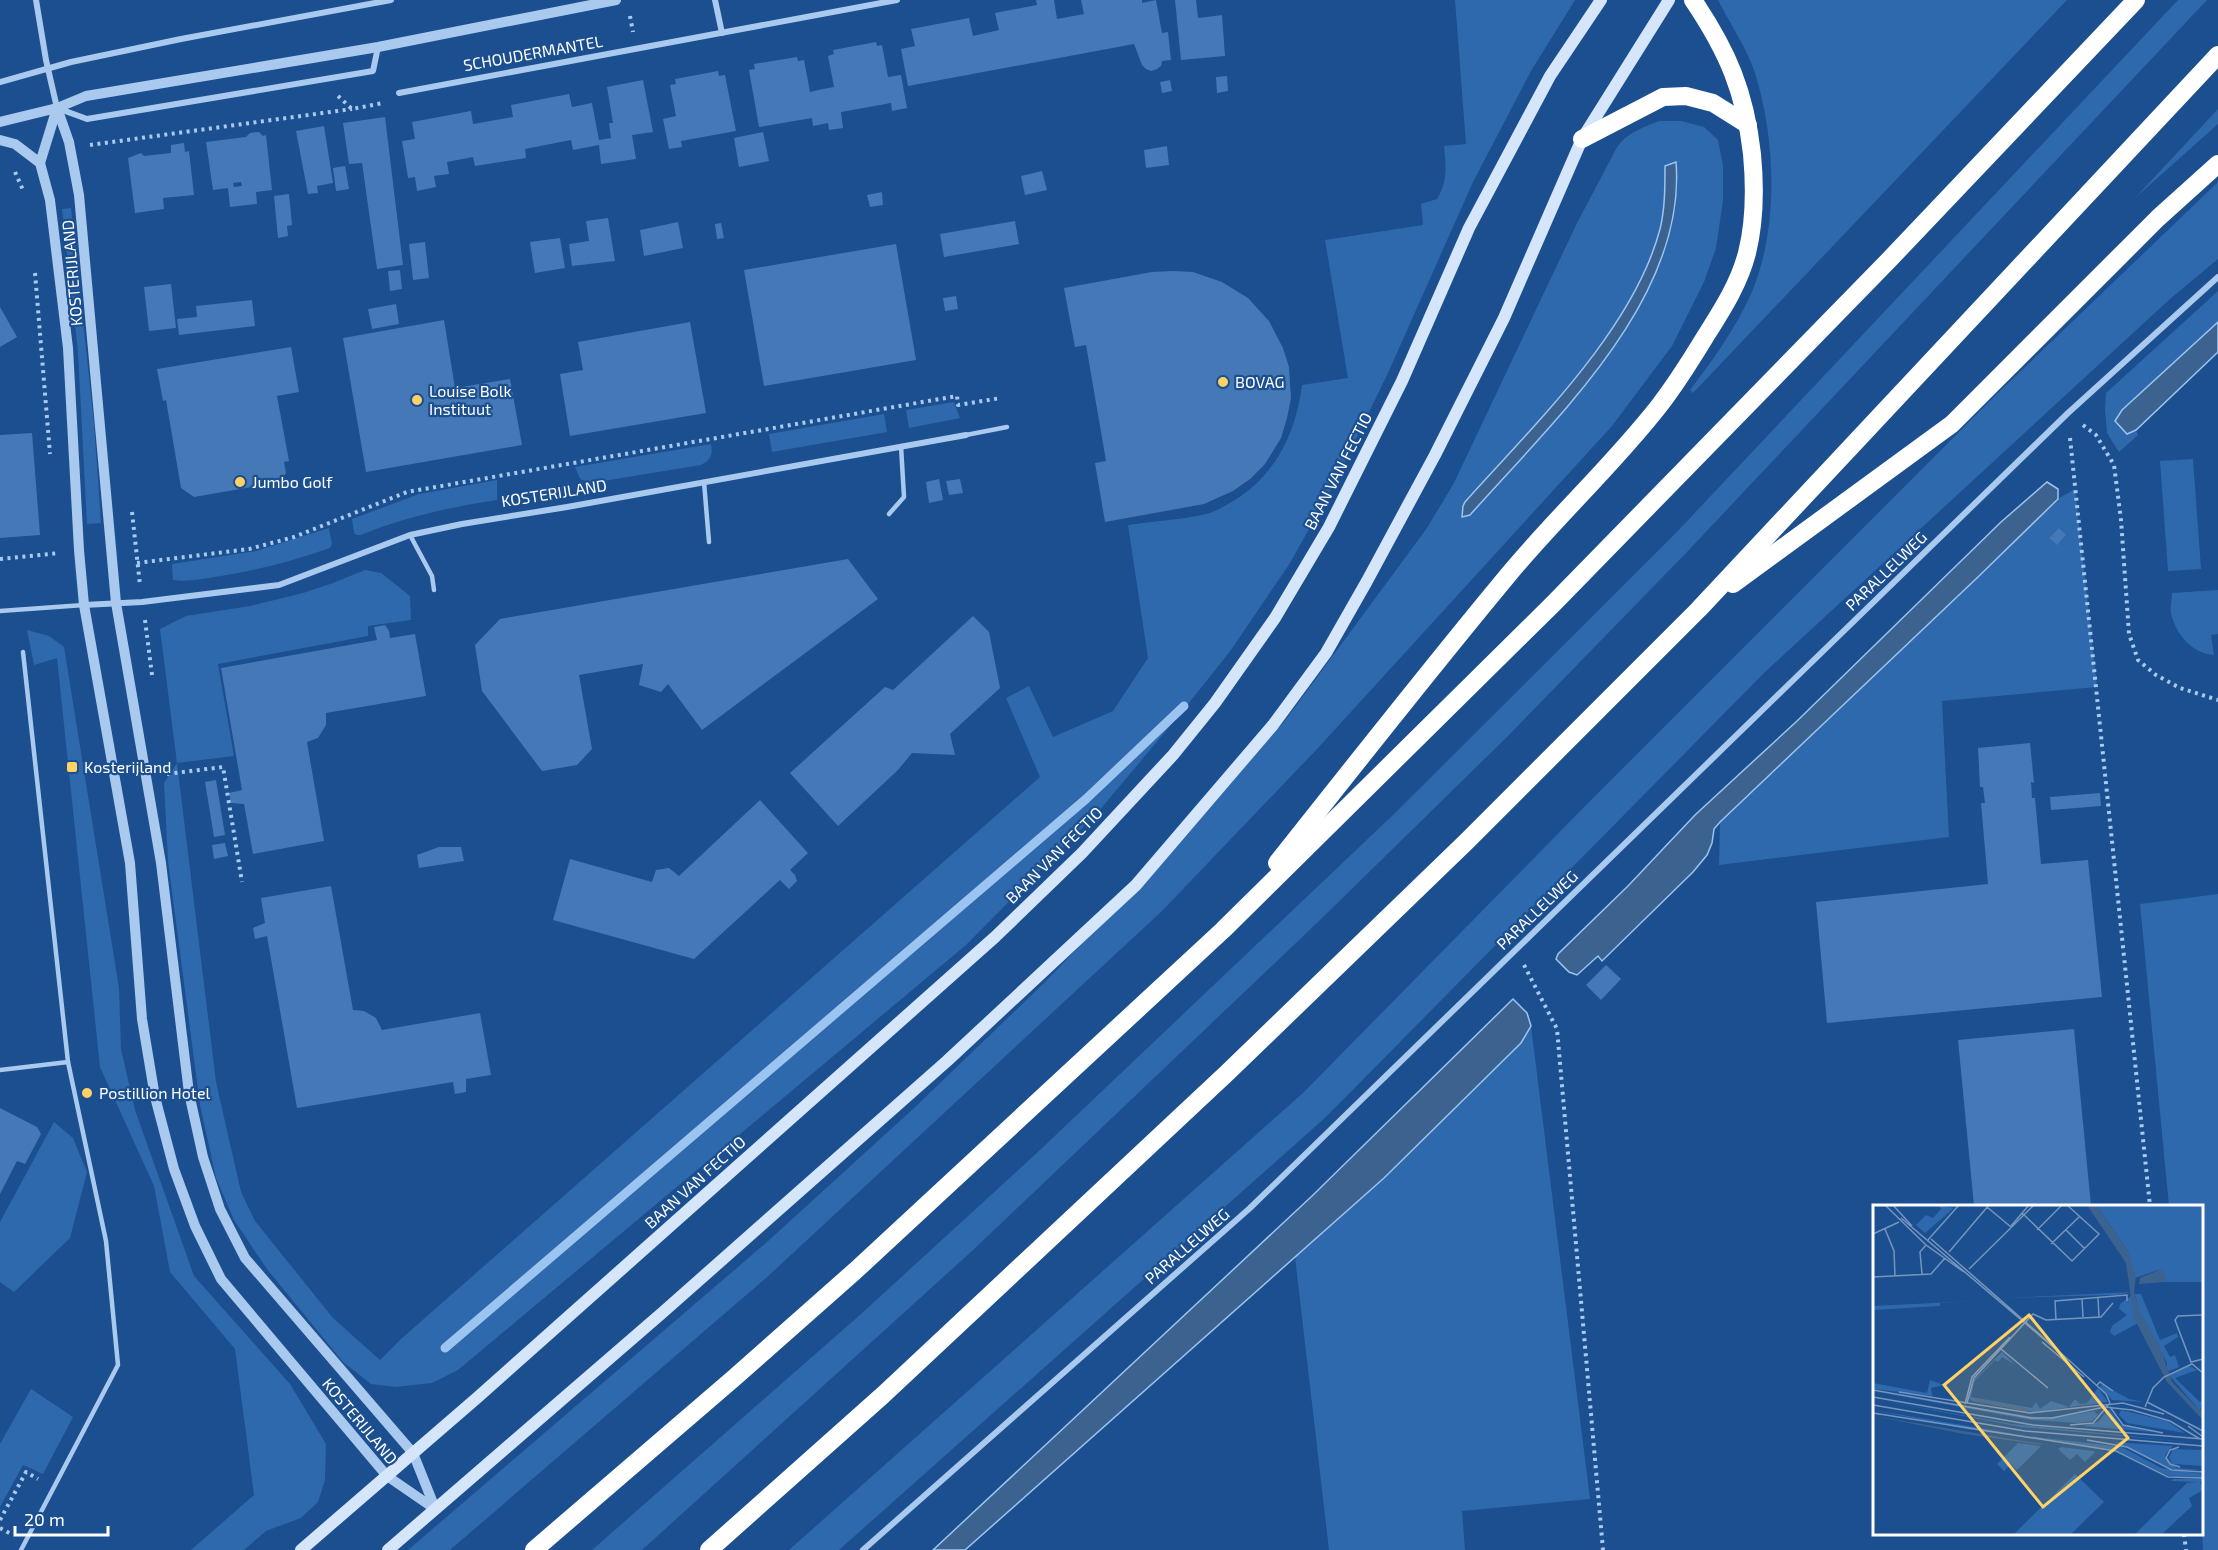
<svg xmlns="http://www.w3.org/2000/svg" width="2218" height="1550" font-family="'Exo 2',sans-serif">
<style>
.green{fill:#2e69ad}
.water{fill:#3c6290;stroke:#9cc4f0;stroke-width:1.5}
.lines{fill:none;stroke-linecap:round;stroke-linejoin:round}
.stream{stroke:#9cc4f0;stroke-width:9}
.building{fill:#4478b7;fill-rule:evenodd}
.path{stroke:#a9c9ee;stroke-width:4;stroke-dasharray:3 4.5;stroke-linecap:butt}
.service{stroke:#a9c9ee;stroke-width:4.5}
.minor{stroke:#a9c9ee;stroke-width:6}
.tertiary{stroke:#a9c9ee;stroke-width:10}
.secondary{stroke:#d6e6fa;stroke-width:12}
.motorway{stroke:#fff;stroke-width:18}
.poi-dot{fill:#ffd166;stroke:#1b4f8f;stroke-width:2}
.labels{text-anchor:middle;stroke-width:4.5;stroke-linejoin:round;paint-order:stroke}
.street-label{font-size:16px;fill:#fff;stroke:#1b4f8f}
.poi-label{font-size:16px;fill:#fff;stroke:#1b4f8f;text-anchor:start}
.inset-river{fill:none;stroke:#3c6290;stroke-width:3}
.inset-road{fill:none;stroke:#7695bc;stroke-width:1.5}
.view{fill:#ffd166;fill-opacity:0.15;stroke:#ffd166;stroke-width:3}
.inset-edge{fill:none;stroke:#fff;stroke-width:3}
</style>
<rect width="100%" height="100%" fill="#1b4f8f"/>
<g class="green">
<path d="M 1455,0 L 1575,0 L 1531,71 L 1473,182 L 1388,373 L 1332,488 L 1290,563 L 1231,650 L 1181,713 L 1098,812 L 966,945 L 458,1370 L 432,1383 L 395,1387 L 371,1384 L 343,1362 L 267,1269 L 234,1220 L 216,1178 L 200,1105 L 168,861 L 164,783 L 177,763 L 160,629 L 186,616 L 250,606 L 303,593 L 333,583 L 365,570 L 381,573 L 410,596 L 411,620 L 368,626 L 368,636 L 218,664 L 234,756 L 177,763 L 216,1082 L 241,1192 L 255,1221 L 333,1318 L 380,1360 L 401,1339 L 1040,777 L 1006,698 L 1029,686 L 1053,737 L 1113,711 L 1148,658 L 1128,525 C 1154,521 1181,520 1206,514 C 1216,512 1226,505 1235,500 C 1276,474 1296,433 1302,385 L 1348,378 L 1325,240 L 1423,225 L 1421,204 L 1437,199 C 1448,181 1446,166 1444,146 L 1466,144 Z"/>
<path d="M 1718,0 L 2067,0 L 1693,393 L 1690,390 C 1713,360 1735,329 1751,294 C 1779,229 1776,140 1755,73 C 1747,48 1730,24 1718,0 Z"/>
<polygon points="2178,0 2207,0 1687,552 1507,737 1318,922 972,1251 642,1550 592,1550 861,1314 1040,1150 1394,814 1673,536"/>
<polygon points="2218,109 2218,124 2135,198"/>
<path d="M 1659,121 L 1681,121 L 1704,127 L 1718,140 L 1723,166 L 1723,201 L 1716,248 L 1704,282 L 1672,346 L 1612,426 L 1318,748 L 1162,911 L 765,1279 L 450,1550 L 408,1550 L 767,1242 L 913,1109 L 1043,984 L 1146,877 L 1284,722 L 1427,528 L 1454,483 L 1577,223 L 1616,149 C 1626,133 1642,128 1659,121 Z"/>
<polygon points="2218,182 2218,259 2170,299 1765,672 1326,1117 839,1550 789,1550 1303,1093 1594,797 2000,391"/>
<polygon points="71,208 94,424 101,523 87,524 78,352 62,209"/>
<polygon points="2218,291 2218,322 2118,415 2115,421 2130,433 2136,430 2138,435 2119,452 2107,433 2105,410 2106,393"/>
<polygon points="954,402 960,418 909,428 906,410"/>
<polygon points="884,414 887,432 772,452 769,434"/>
<path d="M 711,444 C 713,454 711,460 701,465 L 591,483 L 580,479 L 575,467 Z"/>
<polygon points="2193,459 2201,569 2168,571 2160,461"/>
<path d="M 497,480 L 497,500 C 450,507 405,517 361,535 L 357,535 L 354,533 L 352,519 L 419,494 Z"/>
<polygon points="2075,489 2097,687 1942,701 1949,837 1719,865 1720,822 1979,576 2058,499"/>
<path d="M 329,528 L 332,544 L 330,548 C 293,561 255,571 215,577 C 201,579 187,582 173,580 L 172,564 L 256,551 Z"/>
<path d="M 2218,590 L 2218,634 L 2211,635 L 2214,655 C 2192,654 2175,633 2171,613 C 2170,606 2172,599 2172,593 Z"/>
<polygon points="27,630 49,636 64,647 119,988 121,1049 135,1110 194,1276 290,1384 326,1444 325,1480 318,1502 301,1518 266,1531 244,1550 191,1550 254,1495 235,1349 170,1272 154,1186 100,1067 57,658 34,665"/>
<polygon points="2218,894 2218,1550 2203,1550 2202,1531 2202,1206 2169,1206 2140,904"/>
<polygon points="1531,1026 1590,1499 1462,1511 1465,1550 1329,1550 1295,1257 1384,1178 1520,1043"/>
<polygon points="54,1122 73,1138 87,1172 70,1238 14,1292 0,1282 0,1222"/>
<polygon points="31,1389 73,1417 43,1474 23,1465 0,1507 0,1444"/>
</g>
<g class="water">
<path d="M 1676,162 C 1687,299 1554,420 1470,515 L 1462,517 L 1463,506 L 1465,502 C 1533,426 1634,329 1660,229 C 1665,209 1665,187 1665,166 Z"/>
<polygon points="2218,322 2218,352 2136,430 2127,434 2115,421 2122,410"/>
<polygon points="2047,482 2058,489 2058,499 1979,576 1720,822 1714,829 1712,843 1707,855 1693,872 1602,961 1598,956 1577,975 1569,972 1556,959 1558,954 1628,886 1695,815 1797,721 2001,522"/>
<polygon points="1513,999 1527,1013 1531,1026 1521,1043 1384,1178 965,1550 933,1550 1312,1196"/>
</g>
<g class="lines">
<polyline class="stream" points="445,1348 1086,799 1184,706"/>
</g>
<g class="building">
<polygon points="1036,0 1054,0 1057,19 1084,14 1081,0 1142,0 1142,3 1156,0 1162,33 1168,32 1171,60 1162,61 1161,66 1157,69 1151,71 1146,69 1142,65 1134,44 908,86 901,49 915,46 911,29 969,18 973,36 999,30 995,13 1037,5"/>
<polygon points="1175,0 1196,0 1198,18 1222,15 1225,56 1181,60"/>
<polygon points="876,42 877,46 882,45 888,77 901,75 907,108 892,111 891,103 841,112 843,128 829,130 828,123 813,126 812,118 759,127 749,70 755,69 754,64 797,57 798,61 804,60 810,92 823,89 834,87 828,56 834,54 833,50"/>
<polygon points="718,71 719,76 725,75 736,131 681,141 682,147 669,149 663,119 676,116 670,85 676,84 675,79"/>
<polygon points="1227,76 1228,91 1217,93 1216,77"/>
<polygon points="643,80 653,132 632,135 636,159 601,164 599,145 573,150 571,140 525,149 526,158 475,166 473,157 447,162 449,174 434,176 436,187 417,191 415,177 408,178 402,141 415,139 412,122 471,111 473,124 513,117 511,105 569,94 572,107 592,103 599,140 611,138 609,123 613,123 607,87"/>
<polygon points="1170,80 1172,91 1162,93 1160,82"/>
<polygon points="385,117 403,265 377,269 362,163 349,164 343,123"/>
<polygon points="324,126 333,183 317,186 318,193 308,194 296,131"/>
<path d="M 259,132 L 263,136 L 266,135 L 272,190 L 256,192 L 257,204 L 230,207 L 228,188 L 213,190 L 206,142 L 246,137 L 250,133 ZM 241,182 L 242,186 L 234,187 L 233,183 Z"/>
<polygon points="763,132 769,161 739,167 734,138"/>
<polygon points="184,143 185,152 189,151 194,195 163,198 164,209 135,213 128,158 141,153 144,156 171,153 171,145"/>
<polygon points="1167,146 1169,165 1146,168 1144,150"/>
<polygon points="345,166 349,189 336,191 333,168"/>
<polygon points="1042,171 1047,190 1025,195 1021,176"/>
<polygon points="882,192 883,205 870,207 867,195"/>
<polygon points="289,194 292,225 287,226 288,236 278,238 274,196"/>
<polygon points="608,218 615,261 572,266 569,244 589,241 586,221"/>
<polygon points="1015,221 1019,244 944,257 940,234"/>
<polygon points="678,222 683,248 644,256 640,230"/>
<polygon points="721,223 724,238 717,239 715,224"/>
<polygon points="560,238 565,268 535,273 530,242"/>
<polygon points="425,242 429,278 413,280 409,244"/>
<polygon points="896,244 916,360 764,386 744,270"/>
<polygon points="400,270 402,289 390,291 388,271"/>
<polygon points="1173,271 1193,272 1222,282 1248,298 1269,321 1283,348 1289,367 1291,398 1287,418 1281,438 1265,464 1250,479 1233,491 1204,504 1105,522 1095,463 1106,461 1086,345 1075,347 1064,288 1152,272"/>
<polygon points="171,284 176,328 149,331 144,287"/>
<polygon points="956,296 958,309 945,311 943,298"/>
<polygon points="252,300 255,326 179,335 177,319 197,317 196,306"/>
<polygon points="396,304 399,324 372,329 368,309"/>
<polygon points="0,307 17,337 0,347"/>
<polygon points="444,320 455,388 510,379 522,445 366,472 343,338"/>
<polygon points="690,322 706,413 570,436 560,374 583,370 578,342"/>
<polygon points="291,347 299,392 277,396 289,461 284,462 286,473 280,482 194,497 181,488 166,400 163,401 157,369"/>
<polygon points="32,433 40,535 0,538 0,435"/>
<polygon points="939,479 943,500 929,503 926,482"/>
<polygon points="960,479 963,493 949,495 946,481"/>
<polygon points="2059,528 2066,535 2057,545 2049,538"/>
<polygon points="848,559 878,599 702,730 668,684 661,692 639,685 643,664 579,675 592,749 577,765 542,771 482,691 475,645 500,619"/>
<polygon points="973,616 989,632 1000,688 950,734 955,755 912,753 898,770 838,826 790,773 885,687 893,690"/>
<polygon points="385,625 389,631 390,638 415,634 426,696 326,713 326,725 318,738 307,742 324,841 253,854 244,804 231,803 229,793 242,790 221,668 377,640 374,627"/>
<polygon points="2030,743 2034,783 2031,782 2032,798 2035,798 2041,864 2088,860 2102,997 1827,1023 1816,902 1988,884 1981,803 1985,803 1983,787 1980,787 1978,748"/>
<polygon points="216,780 225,835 214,837 205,782"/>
<polygon points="2100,793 2101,806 2051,810 2050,797"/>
<polygon points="760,800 808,853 790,870 795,875 797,881 789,889 780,880 694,959 553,920 570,859 652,882 656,870 669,868 679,876"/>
<polygon points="225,843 228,856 214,859 212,845"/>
<polygon points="439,847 461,847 464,861 419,868 417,855"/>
<polygon points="331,886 353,1010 364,1011 376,1018 382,1030 480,1013 491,1075 466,1079 466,1092 455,1094 453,1082 297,1108 267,936 255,939 253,928 265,923 261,898"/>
<polygon points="1606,965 1621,979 1601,1000 1586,985"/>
<polygon points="2074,1029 2091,1206 1974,1206 1958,1040"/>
<polygon points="0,1108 37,1127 41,1134 25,1164 17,1161 0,1194"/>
</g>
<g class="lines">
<g class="path">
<polyline points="630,16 633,32"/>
<polyline points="338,96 352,109 383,103"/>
<polyline points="90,145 352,109"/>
<polyline points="15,172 23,190"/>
<polyline points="35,273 50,454"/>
<polyline points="2083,425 2096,435 2114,465 2121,520 2129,634 2138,660 2156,675 2180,688 2218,700"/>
<polyline points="2070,438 2150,1206"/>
<polyline points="132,512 140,585"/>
<polyline points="0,559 59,553"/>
<polyline points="137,563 249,549 294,537 407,492 957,396 958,405 1001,398"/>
<polyline points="145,620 152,675"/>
<polyline points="167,774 223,767 242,882"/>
<polyline points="1524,965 1557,1029 1603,1550"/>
<polyline points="0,1520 26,1472 38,1479"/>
<polyline points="0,1528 11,1534"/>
<polyline points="2184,1534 2186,1550"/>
</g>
<g class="service">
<polyline points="966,435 1007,427"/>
<polyline points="704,482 709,542"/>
<polyline points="889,514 904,497 901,446"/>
<polyline points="410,535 432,576 434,590"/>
<polyline points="0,611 84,605"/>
<polyline points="0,1070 68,1062"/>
<polyline points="21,1550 118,1365 106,1241 68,1062 23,652"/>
</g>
<g class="minor">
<polyline points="36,0 46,60 57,108 87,119 373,71 378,47"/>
<polyline points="715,0 722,33"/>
<polyline points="0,82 71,62 181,39 391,0"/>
<polyline points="399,93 897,0"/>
<polyline points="84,605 142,602 279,585 410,535 462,524 567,507 966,435"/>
<polyline points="863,1550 1250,1208 2068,413 2218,277"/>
</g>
<g class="tertiary">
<polyline points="57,108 69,142 79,195 116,603 161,863 189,1093 203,1157 220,1209 245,1258 413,1453 435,1508"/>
<polyline points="0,122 57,108 86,96 378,47 616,0"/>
<polyline points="0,140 15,144 40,163 50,200 68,348 79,550 84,605 130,863 142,1019 155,1097 174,1169 195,1226 221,1279 387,1476 435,1509"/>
<polyline points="40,163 57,108"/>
</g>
<g class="secondary">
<polyline points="301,1550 478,1397 995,937 1082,853 1173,755 1215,703 1275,618 1329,527 1402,381 1469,228 1550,76 1601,0"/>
<polyline points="388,1550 662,1313 947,1061 1136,885 1273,725 1326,653 1367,581 1435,455 1504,318 1582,139 1669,0"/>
</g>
<g class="motorway">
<polyline points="1582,139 1663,97 1686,96 1713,103 1748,125"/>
<polyline points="1733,584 1952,424 2158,218 2218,164"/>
<path d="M 1277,863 C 1354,766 1430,669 1509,574 C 1557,516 1613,465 1659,406 C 1676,384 1691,360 1705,337 C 1722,310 1739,284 1747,253 C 1755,221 1755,186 1752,154 C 1745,92 1728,52 1693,0"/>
<polyline points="534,1550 734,1378 855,1271 1223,930 1554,603 1888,261 2136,0"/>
<polyline points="709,1550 883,1395 1227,1073 1466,842 1699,609 2218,55"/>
</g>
</g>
<g class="poi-dot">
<circle cx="1223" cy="382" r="6"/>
<circle cx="417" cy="400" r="6"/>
<circle cx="240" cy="482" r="6"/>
<rect x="66" y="761" width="12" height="12" rx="3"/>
<circle cx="87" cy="1093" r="6"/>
</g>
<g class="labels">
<g class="street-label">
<text transform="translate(533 53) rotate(-10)" y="6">SCHOUDERMANTEL</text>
<text transform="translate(72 273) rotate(-95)" y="6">KOSTERIJLAND</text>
<text transform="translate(1338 471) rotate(-63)" y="6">BAAN VAN FECTIO</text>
<text transform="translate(554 493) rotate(-9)" y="6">KOSTERIJLAND</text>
<text transform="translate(1886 571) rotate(-44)" y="6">PARALLELWEG</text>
<text transform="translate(1054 855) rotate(-45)" y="6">BAAN VAN FECTIO</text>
<text transform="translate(1537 910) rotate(-44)" y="6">PARALLELWEG</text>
<text transform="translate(695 1182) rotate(-42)" y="6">BAAN VAN FECTIO</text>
<text transform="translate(1187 1246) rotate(-41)" y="6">PARALLELWEG</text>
<text transform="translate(360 1421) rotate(50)" y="6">KOSTERIJLAND</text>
</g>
<g class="poi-label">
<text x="1235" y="388">BOVAG</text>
<text x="429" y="397">Louise Bolk<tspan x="429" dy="18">Instituut</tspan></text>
<text x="252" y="488">Jumbo Golf</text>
<text x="84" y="773">Kosterijland</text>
<text x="99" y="1099">Postillion Hotel</text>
</g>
</g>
<g transform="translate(1873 1205)">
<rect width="330" height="330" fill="#1b4f8f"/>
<path d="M 65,0 L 81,3 L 52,28 L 43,20 L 53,10 L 60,13 L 68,4 ZM 223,0 L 330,0 L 330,77 L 291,77 L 285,65 L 262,73 L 255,46 ZM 259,87 L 244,90 L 132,93 ZM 262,89 L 268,89 L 287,135 L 304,128 L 302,120 L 305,132 L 291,141 L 297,152 L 302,150 L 306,162 L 294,167 L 294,158 L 266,106 ZM 258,91 L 265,118 L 241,131 L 237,127 L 239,121 L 254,110 L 246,104 L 247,99 ZM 123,95 L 67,98 L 67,101 L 0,105 L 0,101 ZM 129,147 L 142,160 L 129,152 L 125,157 L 122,155 L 101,177 L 98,192 L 159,203 L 163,197 L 167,204 L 178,196 L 196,202 L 202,194 L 207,199 L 214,198 L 225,183 L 235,197 L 160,207 L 99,196 L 96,193 L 101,175 ZM 316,161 L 324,165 L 302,173 L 327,197 L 330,194 L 327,206 L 296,170 ZM 57,175 L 71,180 L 58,183 L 59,191 L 0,184 L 0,178 L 54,188 ZM 229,179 L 256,194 L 271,197 L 239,195 L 227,182 ZM 0,186 L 174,214 L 221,206 L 225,210 L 219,216 L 205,218 L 158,215 ZM 0,194 L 139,219 L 325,238 L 148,222 ZM 236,204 L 248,220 L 279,227 L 210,221 L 225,217 ZM 0,205 L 154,231 L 249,242 L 288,263 L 330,269 L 330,272 L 296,271 L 243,245 L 92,224 ZM 248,205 L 294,216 L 312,228 L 254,218 L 246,210 ZM 241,237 L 300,241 L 292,250 L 303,263 L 330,265 L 302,265 ZM 145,238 L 168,241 L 144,265 L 138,259 L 131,266 L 124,259 ZM 188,242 L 221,246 L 222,247 L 212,257 L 204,249 L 197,255 L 185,244 ZM 300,244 L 330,245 L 330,261 L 300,259 L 296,253 ZM 202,269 L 231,297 L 197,330 L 140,330 ZM 300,274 L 330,274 L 327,277 L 330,285 L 316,293 L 319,301 L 288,330 L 261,330 L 314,278 L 323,277 L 298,276 Z" fill="#2e69ad"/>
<path d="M 214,0 L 223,0 L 255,46 L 263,70 L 261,86 L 266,105 L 287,142 L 299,177 L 327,206 L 330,202 L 330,215 L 294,177 L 261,113 L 253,58 ZM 288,64 L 294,73 L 291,77 L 266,79 L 267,73 ZM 0,211 L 169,239 L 169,240 L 91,229 Z" fill="#3c6290"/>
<path class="inset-river" d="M 102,195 L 154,205"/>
<path class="inset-road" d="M 12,0 L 53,40M 20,0 L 39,21M 114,2 L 138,22M 149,8 L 199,56 L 226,29 L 194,0M 28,13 L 198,157 L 233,189 L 237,198M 138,21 L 156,0M 12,24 L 21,46 L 22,71M 164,25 L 189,0M 193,25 L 212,44M 0,29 L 26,17M 58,34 L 198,157M 54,36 L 86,0M 178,39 L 206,12M 76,47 L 116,0M 96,64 L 161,0M 49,69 L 47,47 L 53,40 L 91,67M 0,72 L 58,69 L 72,53M 225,93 L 226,112M 209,94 L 210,112M 330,110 L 305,111 L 302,115 L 318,157 L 330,154M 183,115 L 182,96 L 254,90 L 254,96M 169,137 L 211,172M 128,144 L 175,183M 224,180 L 227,177 L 240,186M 0,185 L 158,213 L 179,213 L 232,202 L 259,205 L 297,216 L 327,234M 26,187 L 157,208 L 250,198 L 291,209M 0,192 L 160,220 L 330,234M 274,197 L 330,226M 94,198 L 101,173 L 160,109 L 173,115 L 228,112 L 240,98M 92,199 L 99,172 L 137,132M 0,200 L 152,226 L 330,241M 237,202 L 250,220 L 290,228M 272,202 L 280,183 L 291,172 L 319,159 L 330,168M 0,208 L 243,246 L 295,272 L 330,273M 197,220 L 220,218 L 237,198M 315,221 L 330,232M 214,235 L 254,242 L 299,265 L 330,267M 306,242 L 297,245 L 293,253 L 297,259 L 307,262"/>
<path class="view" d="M 156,110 L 255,233 L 170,302 L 71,180 Z"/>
<rect width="330" height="330" class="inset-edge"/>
</g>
<path d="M15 1526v9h93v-9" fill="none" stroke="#ffffff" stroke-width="3"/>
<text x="24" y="1526" font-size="18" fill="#ffffff" stroke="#1b4f8f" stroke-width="4.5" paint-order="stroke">20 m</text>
</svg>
